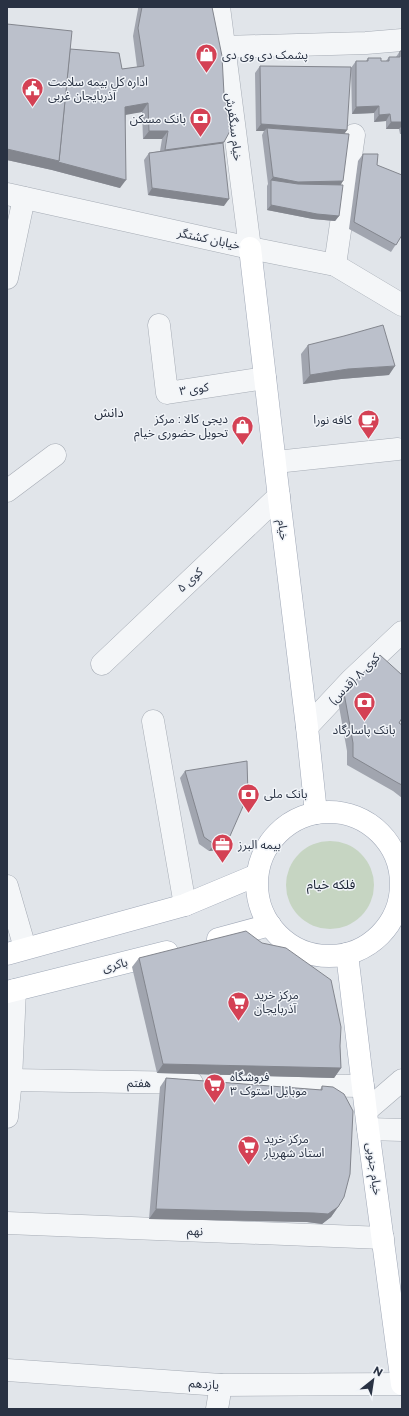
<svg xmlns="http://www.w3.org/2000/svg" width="409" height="1416" font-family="Montserrat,'Noto Sans Arabic',sans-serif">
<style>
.green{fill:#c6d5c2}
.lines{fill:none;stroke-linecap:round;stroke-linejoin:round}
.minor-casing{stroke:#a6acb5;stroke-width:23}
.major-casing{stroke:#a0a8b7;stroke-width:23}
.minor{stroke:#f4f6f8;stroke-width:22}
.major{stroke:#fff;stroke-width:22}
.wall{fill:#a1a5af}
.shaded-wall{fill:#83868e}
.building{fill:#bbc0cb;stroke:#83868e}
.labels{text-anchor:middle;stroke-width:3;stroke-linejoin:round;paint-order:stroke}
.poi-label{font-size:12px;fill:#293243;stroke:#f1f4f8;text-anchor:start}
.street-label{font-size:12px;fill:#293243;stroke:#f1f4f8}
.neighbourhood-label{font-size:13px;fill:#1b2334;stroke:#f1f4f8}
</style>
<rect width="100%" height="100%" fill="#e1e5ea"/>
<circle class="green" cx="330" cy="885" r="44"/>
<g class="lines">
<defs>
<g id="minor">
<polyline points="219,7 250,248"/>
<polyline points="224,47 366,43 402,40"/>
<polyline points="7,194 250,248 335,265 402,305"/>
<polyline points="335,265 354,135"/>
<polyline points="7,278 24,198"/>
<polyline points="159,325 167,393 265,378"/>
<polyline points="276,462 398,449"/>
<polyline points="7,491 55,455"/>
<polyline points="102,664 279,496"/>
<polyline points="153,721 185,905"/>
<polyline points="307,727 351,680 402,632"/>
<polyline points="7,886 25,948"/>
<polyline points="11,1080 192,1083"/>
<polyline points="224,1084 363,1086"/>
<polyline points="366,1111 402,1080"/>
<polyline points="7,1117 11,1080 15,990"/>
<polyline points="368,1129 402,1130"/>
<polyline points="7,1223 383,1238"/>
<polyline points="7,1370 221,1385 402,1384"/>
<polyline points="217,1409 221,1385"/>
</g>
<g id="major">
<polyline points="250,248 279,498 307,727 316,813"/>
<circle cx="329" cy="884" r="72"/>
<polyline points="218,939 270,925"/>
<polyline points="7,954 185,905 257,875"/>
<polyline points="347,954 368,1129 402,1384"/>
<polyline points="7,992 167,952"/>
</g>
</defs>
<use href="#minor" class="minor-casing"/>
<use href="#major" class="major-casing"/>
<use href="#minor" class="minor"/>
<use href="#major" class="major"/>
</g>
<g class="wall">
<polygon points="138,7 212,7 223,143 224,206 148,195 144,160 149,153 160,151 162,139 143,139 142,112 126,114 120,188 52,170 7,160 7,24 70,49 122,69 137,67 133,36 138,9"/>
<polygon points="400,51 402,51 402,134 400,134 399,129 386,129 386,121 374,122 374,113 352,114 351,68 356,61 366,61 368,58 381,61 386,61 389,57 396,57"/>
<polygon points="260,66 347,130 344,134 339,216 335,221 313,219 267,210 267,186 268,184 262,135 264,131 256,131 255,73"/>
<polygon points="363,154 377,165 402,235 391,252 349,229 358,161"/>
<polygon points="308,345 389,375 341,379 303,384 301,354"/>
<polygon points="344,693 399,723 402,725 402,798 393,791 347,765 347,751 338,701"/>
<polygon points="185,771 230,836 225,842 218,850 209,851 199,844 180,778"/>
<polygon points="139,958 340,1046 341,1068 334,1078 157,1073 132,967"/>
<polygon points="166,1078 320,1090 322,1086 338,1207 331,1217 322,1224 307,1222 149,1219 160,1087"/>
</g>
<g class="shaded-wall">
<polygon points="148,103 142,112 120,116 125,107"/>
<polygon points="379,106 374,113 352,114 356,107"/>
<polygon points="390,114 386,121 374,122 379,115"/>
<polygon points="391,122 402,122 402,126 399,129 386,129"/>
<polygon points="261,124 347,130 342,137 267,128 264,131 256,131"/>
<polygon points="149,131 168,131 162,139 143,139"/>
<polygon points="224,142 218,150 159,158 165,150"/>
<polygon points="7,149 59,161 126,180 120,188 52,170 7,160"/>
<polygon points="273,177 343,181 339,188 294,189 271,180 268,184"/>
<polygon points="152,188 229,199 224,206 148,195"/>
<polygon points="271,205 339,216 335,221 313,219 267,210"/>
<polygon points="395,366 389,375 341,379 303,384 310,375 348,369"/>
<polygon points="230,836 225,842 218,850 209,851 214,844"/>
<polygon points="163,1064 341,1068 334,1078 157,1073"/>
<polygon points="338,1207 331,1217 322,1224 307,1222 149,1219 156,1209"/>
</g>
<g class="building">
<polygon points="142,7 212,7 222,56 224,94 230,131 224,142 165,150 168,131 149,131 148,103 125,107 126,180 58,162 59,161 70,49 119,53 122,69 144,66 138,28"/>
<polygon points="7,24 72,31 59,161 7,149"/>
<polygon points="400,51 402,51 402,122 391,122 390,114 379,115 379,106 356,107 356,61 368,61 368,58 381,58 381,61 389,61 389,57 400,57"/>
<polygon points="260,66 351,67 347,130 261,124"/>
<polygon points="267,128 349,134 343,181 298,182 273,177"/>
<polygon points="223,143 229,199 152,188 149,153"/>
<polygon points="363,154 378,154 377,165 402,175 402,235 396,245 354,222"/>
<polygon points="271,180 298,184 343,185 339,216 317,214 271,205"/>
<polygon points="383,325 395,366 348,369 310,375 308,345 344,336"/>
<polygon points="380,655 402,675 402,718 399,723 402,725 402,785 398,783 353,757 353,743 344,693"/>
<polygon points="247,761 248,795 230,836 222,843 214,844 204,837 185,771"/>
<polygon points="246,931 262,943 286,948 331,980 341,1027 340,1046 341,1068 163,1064 139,958"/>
<polygon points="166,1078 322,1090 322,1086 333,1087 344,1094 353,1111 350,1174 344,1197 338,1207 328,1214 314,1213 156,1209"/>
</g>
<defs>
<symbol id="shop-pin" viewBox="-11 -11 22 30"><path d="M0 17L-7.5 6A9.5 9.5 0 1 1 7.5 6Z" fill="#d44154" stroke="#f1f4f8"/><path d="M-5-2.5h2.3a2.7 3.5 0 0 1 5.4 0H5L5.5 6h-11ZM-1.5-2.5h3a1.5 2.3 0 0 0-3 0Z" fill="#fff"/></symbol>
<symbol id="civic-pin" viewBox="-11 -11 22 30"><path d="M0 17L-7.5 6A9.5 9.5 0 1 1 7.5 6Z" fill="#d44154" stroke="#f1f4f8"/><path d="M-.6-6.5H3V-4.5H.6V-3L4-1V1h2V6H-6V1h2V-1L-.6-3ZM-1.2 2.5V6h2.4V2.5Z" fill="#fff"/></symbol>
<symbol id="bank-pin" viewBox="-11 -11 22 30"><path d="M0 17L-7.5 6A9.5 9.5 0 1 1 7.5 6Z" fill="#d44154" stroke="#f1f4f8"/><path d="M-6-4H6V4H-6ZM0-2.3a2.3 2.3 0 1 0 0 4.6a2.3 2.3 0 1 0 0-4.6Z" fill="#fff"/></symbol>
<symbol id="cafe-pin" viewBox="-11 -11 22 30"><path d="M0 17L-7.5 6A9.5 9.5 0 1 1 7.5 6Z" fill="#d44154" stroke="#f1f4f8"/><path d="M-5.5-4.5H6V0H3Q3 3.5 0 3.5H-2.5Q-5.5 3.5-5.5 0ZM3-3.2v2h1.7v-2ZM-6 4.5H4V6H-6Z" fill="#fff"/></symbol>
<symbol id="office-pin" viewBox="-11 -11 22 30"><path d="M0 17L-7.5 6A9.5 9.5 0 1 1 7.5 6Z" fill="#d44154" stroke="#f1f4f8"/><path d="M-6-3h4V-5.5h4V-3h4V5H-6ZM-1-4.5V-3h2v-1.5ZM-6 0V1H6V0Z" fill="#fff"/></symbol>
<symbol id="supermarket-pin" viewBox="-11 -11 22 30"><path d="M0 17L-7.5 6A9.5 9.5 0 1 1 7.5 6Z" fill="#d44154" stroke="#f1f4f8"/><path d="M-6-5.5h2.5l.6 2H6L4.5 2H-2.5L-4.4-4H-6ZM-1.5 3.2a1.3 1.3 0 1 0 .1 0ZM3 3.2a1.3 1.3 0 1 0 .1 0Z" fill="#fff"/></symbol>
</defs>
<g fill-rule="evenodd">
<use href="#shop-pin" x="194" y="42" width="25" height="34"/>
<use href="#civic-pin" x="20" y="76" width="25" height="34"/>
<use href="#bank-pin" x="188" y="106" width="25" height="34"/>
<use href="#cafe-pin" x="356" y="408" width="25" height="34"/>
<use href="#shop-pin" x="230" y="414" width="25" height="34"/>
<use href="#bank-pin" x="352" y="690" width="25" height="34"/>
<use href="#bank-pin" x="236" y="782" width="25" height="34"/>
<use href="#office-pin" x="210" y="832" width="25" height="34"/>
<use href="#supermarket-pin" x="226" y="990" width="25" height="34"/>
<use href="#supermarket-pin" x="202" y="1072" width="25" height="34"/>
<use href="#supermarket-pin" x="236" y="1134" width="25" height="34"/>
</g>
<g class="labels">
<g class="poi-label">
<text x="222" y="59">پشمک دی وی دی</text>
<text x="48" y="86">اداره کل بیمه سلامت<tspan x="48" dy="14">آذربایجان غربی</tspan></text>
<text x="186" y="123" text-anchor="end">بانک مسکن</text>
<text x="228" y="423" text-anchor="end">دیجی کالا : مرکز<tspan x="228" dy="14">تحویل حضوری خیام</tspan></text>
<text x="352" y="424" text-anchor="end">کافه نورا</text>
<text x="364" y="734" text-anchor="middle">بانک پاسارگاد</text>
<text x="264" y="798">بانک ملی</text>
<text x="238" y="849">بیمه البرز</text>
<text x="254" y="999">مرکز خرید<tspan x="254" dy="14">آذربایجان</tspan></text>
<text x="230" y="1081">فروشگاه<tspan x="230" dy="14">موبایل استوک ۳</tspan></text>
<text x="264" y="1143">مرکز خرید<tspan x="264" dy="14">استاد شهریار</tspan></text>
</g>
<g class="street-label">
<text transform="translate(234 127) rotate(83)" y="4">خیام سنگفرش</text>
<text transform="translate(209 239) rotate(12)" y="4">خیابان کشتگر</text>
<text transform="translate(194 389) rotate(-9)" y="4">کوی ۳</text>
<text transform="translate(283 530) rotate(83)" y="4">خیام</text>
<text transform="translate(190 580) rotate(-43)" y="4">کوی ۵</text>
<text transform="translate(354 679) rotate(-45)" y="4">کوی ۸ (قدس)</text>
<text transform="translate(115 965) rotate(-14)" y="4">باکری</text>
<text transform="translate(139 1083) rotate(1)" y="4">هفتم</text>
<text transform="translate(374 1169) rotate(82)" y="4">خیام جنوبی</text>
<text transform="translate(195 1231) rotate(2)" y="4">نهم</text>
<text transform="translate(204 1384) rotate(4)" y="4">یازدهم</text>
</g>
<g class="neighbourhood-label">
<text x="109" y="417">دانش</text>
<text x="331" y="889">فلکه خیام</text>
</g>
</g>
<rect width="409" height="1416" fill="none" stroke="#293243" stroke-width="16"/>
<g transform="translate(373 1380) rotate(30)" stroke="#f1f4f8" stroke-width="3" paint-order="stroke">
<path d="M0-3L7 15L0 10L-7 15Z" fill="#293243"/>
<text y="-6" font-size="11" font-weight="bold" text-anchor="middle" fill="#293243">N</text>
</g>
</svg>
